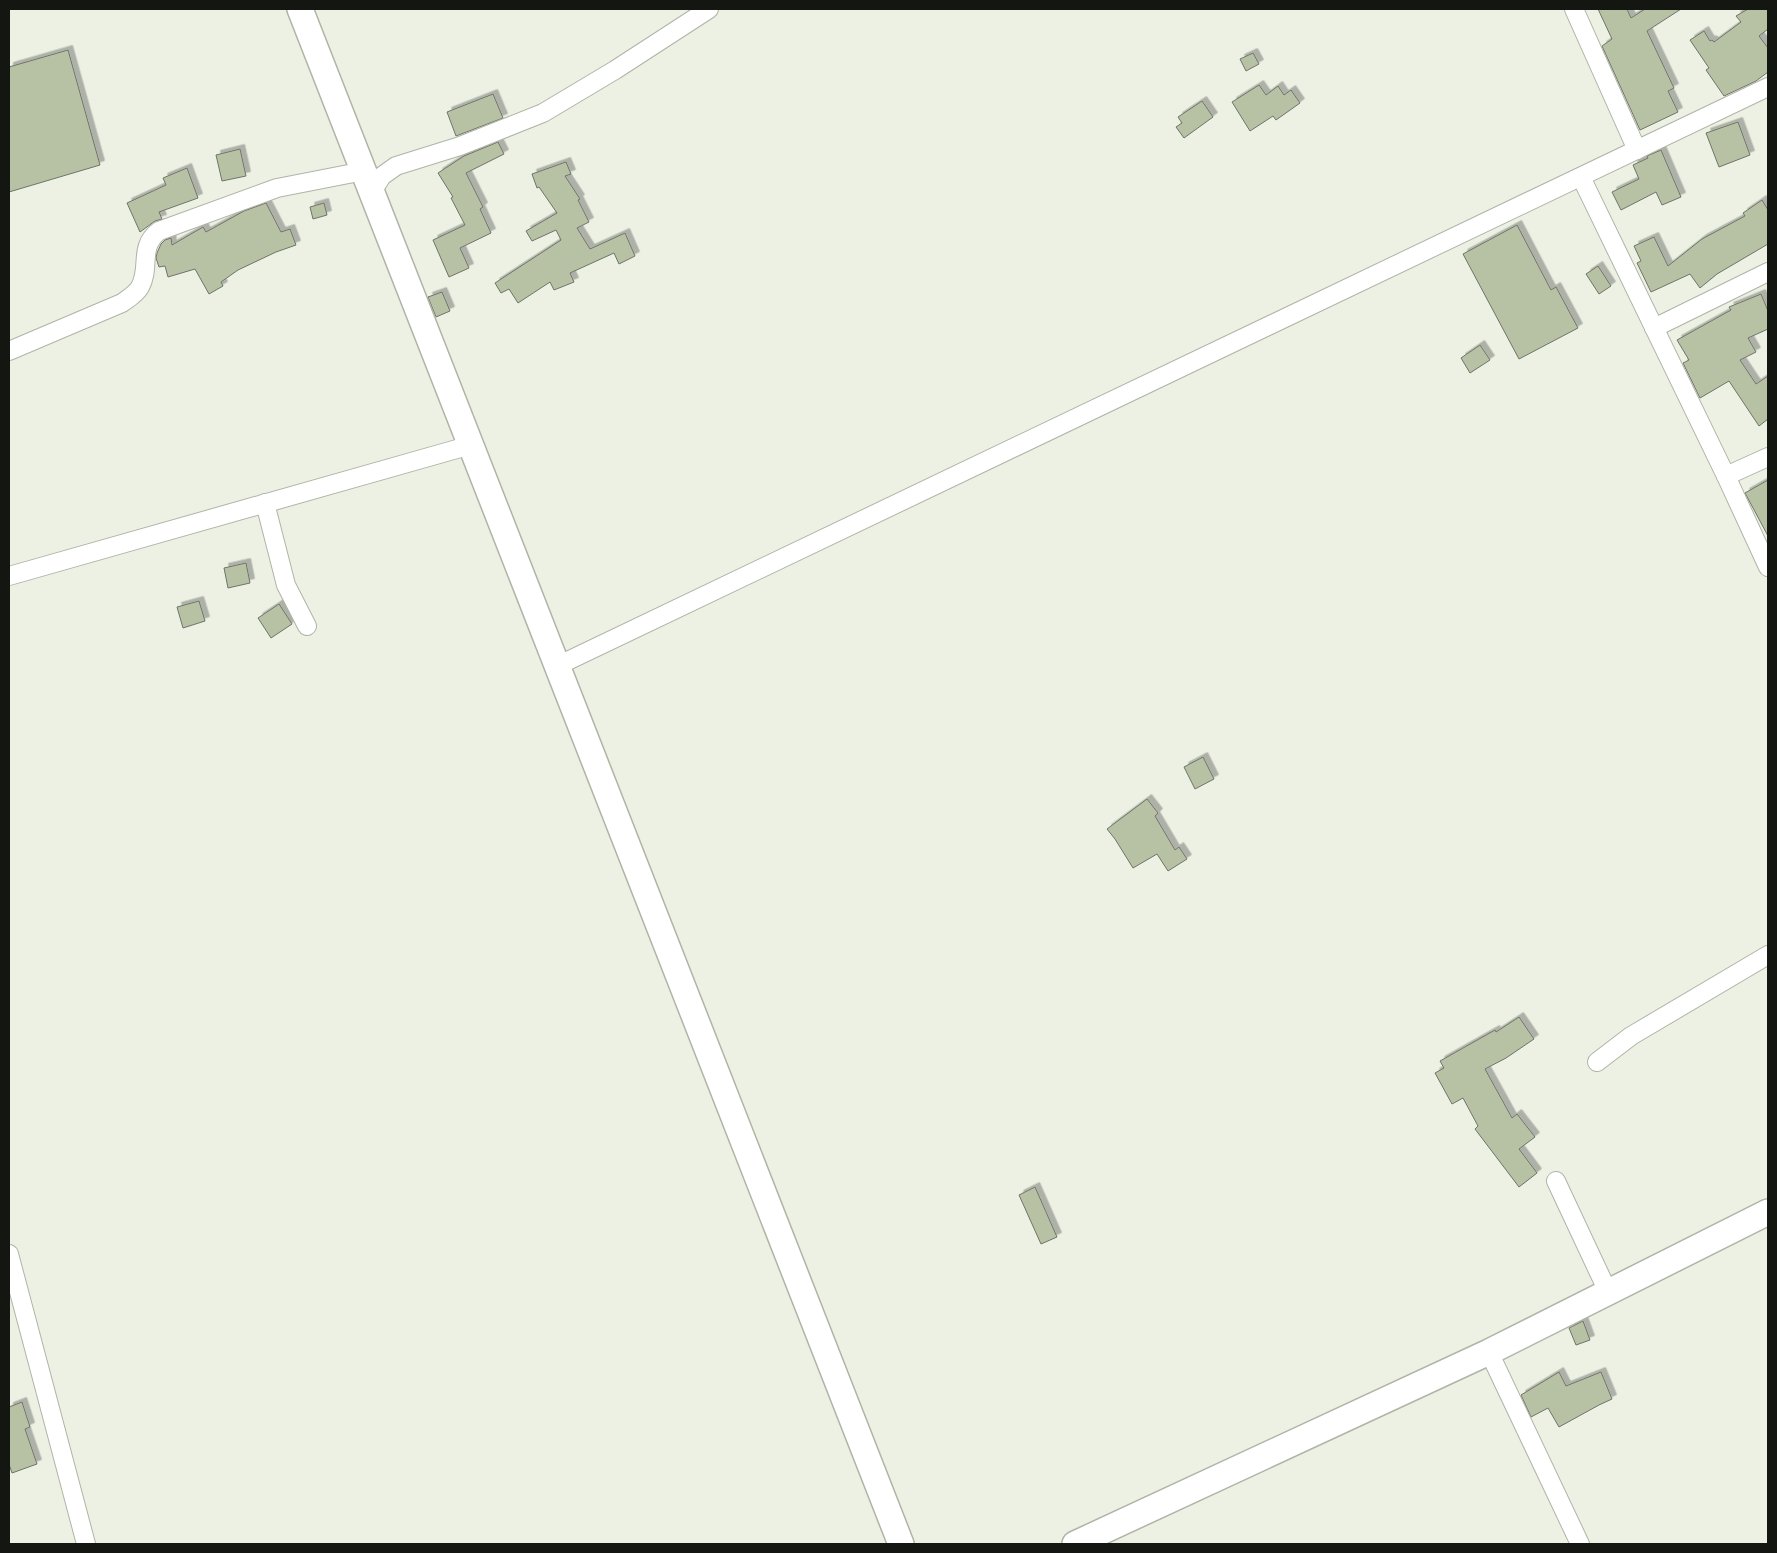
<svg xmlns="http://www.w3.org/2000/svg" width="1777" height="1553" font-family="Raleway,sans-serif">
<style>
.building{fill:#b7c2a5;stroke:#6f7368;filter:url(#shadow)}
.lines{fill:none;stroke-linecap:round;stroke-linejoin:round}
.minor-casing{stroke:#afb4a7;stroke-width:20}
.secondary-casing{stroke:#afb4a7;stroke-width:28}
.minor{stroke:#fff;stroke-width:18}
.secondary{stroke:#fff;stroke-width:25}
</style>
<defs>
<filter id="shadow"><feDropShadow dx="4.5" dy="-4.5" stdDeviation="0" flood-color="#0004"/></filter>
</defs>
<rect width="100%" height="100%" fill="#ecf1e4"/>
<g class="building">
<polygon points="1598,9 1627,9 1631,18 1645,9 1681,9 1647,31 1674,88 1668,91 1678,112 1640,130 1602,46 1612,39"/>
<polygon points="1748,9 1768,9 1768,29 1759,36 1768,48 1768,72 1756,81 1724,96 1706,70 1709,68 1690,40 1704,31 1710,41 1712,40 1714,42 1741,22 1736,16"/>
<polygon points="68,50 100,165 9,192 9,67"/>
<polygon points="1253,53 1259,64 1246,71 1240,59"/>
<polygon points="1259,85 1266,95 1278,86 1284,95 1291,90 1300,103 1276,120 1273,116 1250,131 1232,102"/>
<polygon points="493,94 503,118 456,136 447,112"/>
<polygon points="1202,101 1213,117 1184,138 1176,127 1182,123 1178,117"/>
<polygon points="1738,122 1750,155 1719,167 1706,133"/>
<polygon points="498,142 504,154 466,173 483,207 480,209 491,233 460,248 469,268 449,277 433,240 465,225 451,198 453,197 438,173 464,156"/>
<polygon points="240,149 246,176 222,181 216,155"/>
<polygon points="1661,150 1681,197 1662,205 1656,192 1621,210 1612,192 1639,179 1633,165 1648,158 1647,156"/>
<polygon points="566,162 571,174 565,176 580,199 578,200 589,222 577,228 590,249 625,233 635,256 619,264 614,253 570,273 574,282 554,290 550,282 518,303 509,289 501,293 495,283 561,240 556,230 532,241 526,231 557,213 539,187 537,188 532,174"/>
<polygon points="187,168 198,198 159,212 162,219 155,221 140,232 127,203 166,185 163,178"/>
<polygon points="1762,200 1768,210 1768,244 1717,274 1700,288 1690,274 1651,292 1637,263 1641,261 1634,246 1654,237 1668,266 1702,239 1745,216 1743,213"/>
<polygon points="266,203 281,232 290,229 296,245 276,252 238,270 221,282 223,286 209,294 195,269 168,277 165,266 159,267 156,258 157,253 161,244 165,240 171,238 172,245 203,227 206,232 244,211"/>
<polygon points="324,203 327,215 313,219 310,207"/>
<polygon points="1517,225 1551,290 1556,287 1578,328 1519,359 1463,254"/>
<polygon points="1598,266 1611,286 1599,294 1586,274"/>
<polygon points="442,292 450,311 436,317 428,297"/>
<polygon points="1761,294 1768,311 1768,329 1748,338 1756,352 1740,360 1756,384 1768,376 1768,419 1759,426 1729,381 1700,398 1683,363 1689,360 1677,340 1731,310 1729,307"/>
<polygon points="1480,345 1490,360 1470,373 1461,358"/>
<polygon points="1768,480 1768,536 1745,493"/>
<polygon points="246,563 250,583 228,588 224,568"/>
<polygon points="199,601 205,621 183,628 177,607"/>
<polygon points="279,604 292,624 271,638 258,618"/>
<polygon points="1203,757 1214,779 1195,789 1184,767"/>
<polygon points="1147,799 1158,813 1155,816 1175,850 1179,847 1187,859 1168,871 1157,854 1133,868 1115,839 1107,829"/>
<polygon points="1519,1017 1534,1039 1506,1058 1485,1069 1512,1118 1517,1114 1535,1137 1519,1149 1537,1173 1519,1187 1475,1129 1478,1126 1463,1098 1452,1104 1435,1073 1444,1068 1440,1061 1495,1030 1496,1032"/>
<polygon points="1035,1187 1057,1237 1041,1244 1019,1195"/>
<polygon points="1583,1321 1590,1340 1576,1345 1569,1328"/>
<polygon points="1559,1372 1566,1386 1601,1372 1612,1399 1599,1405 1559,1427 1548,1408 1531,1417 1521,1395"/>
<polygon points="22,1402 30,1427 25,1429 37,1464 12,1473 9,1464 9,1407"/>
</g>
<g class="lines">
<defs>
<g id="minor">
<polyline points="1574,9 1637,150"/>
<polyline points="1581,177 1726,476 1768,567"/>
<polyline points="372,192 382,176 396,166 460,146 543,113 615,70 709,9"/>
<polyline points="1654,328 1768,272"/>
<path d="M 9,351 L 122,303 C 129,298 136,294 140,287 C 151,267 138,247 159,231 L 277,188 L 364,171"/>
<polyline points="1726,476 1768,457"/>
<polyline points="265,503 286,585 307,626"/>
<polyline points="9,576 471,445"/>
<polyline points="557,666 1768,87"/>
<polyline points="1597,1062 1631,1036 1768,955"/>
<polyline points="1556,1181 1608,1292"/>
<polyline points="9,1254 86,1544"/>
<polyline points="1489,1352 1580,1544"/>
</g>
<g id="secondary">
<polyline points="300,9 901,1544"/>
<polyline points="1075,1544 1489,1352 1768,1212"/>
</g>
</defs>
<use href="#minor" class="minor-casing"/>
<use href="#secondary" class="secondary-casing"/>
<use href="#minor" class="minor"/>
<use href="#secondary" class="secondary"/>
</g>
<rect width="1777" height="1553" fill="none" stroke="#141611" stroke-width="20"/>
</svg>
